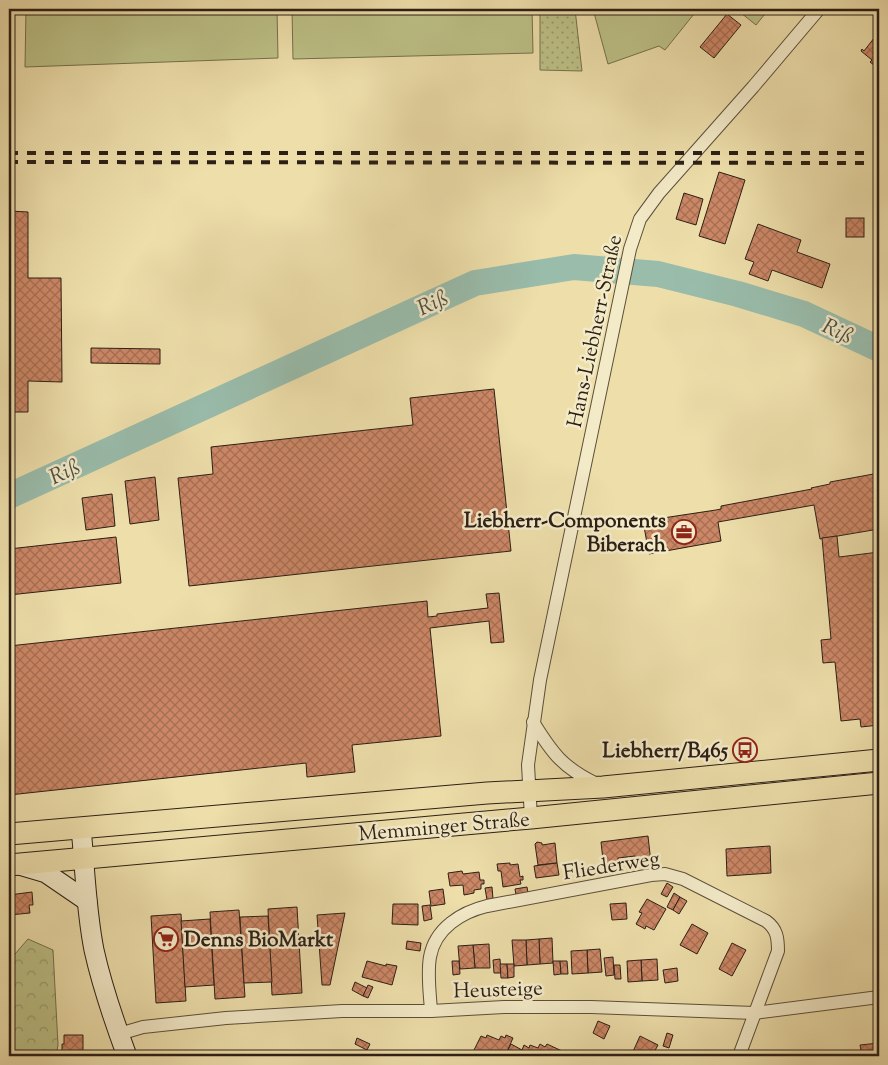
<svg xmlns="http://www.w3.org/2000/svg" width="888" height="1065" font-family="'Sorts Mill Goudy',serif">
<style>
.grass{fill:url(#grass-dots);stroke:#74704e}
.forest{fill:url(#forest-crowns);stroke:#74704e}
.pitch{fill:#bcc086;stroke:#74704e}
.lines{fill:none;stroke-linecap:round;stroke-linejoin:round}
.river{stroke:#99bcab;stroke-width:26}
.building{fill:url(#building-cross-hatch);stroke:#2c1f16}
.street-casing{stroke:#5c4f3b;stroke-width:14}
.secondary-casing{stroke:#2c1f16;stroke-width:21}
.primary-casing{stroke:#2c1f16;stroke-width:23}
.street{stroke:#f3eac8;stroke-width:12}
.secondary{stroke:#f3eac8;stroke-width:19}
.primary{stroke:#eddeaa;stroke-width:21}
.rail{stroke:#2c1f16;stroke-width:4;stroke-dasharray:9 9;stroke-linecap:butt}
.labels{text-anchor:middle;stroke-width:5;stroke-linejoin:round;paint-order:stroke}
.street-label{font-size:21px;fill:#2c1f16;stroke:#f3eac8}
.poi-label{font-size:21px;font-weight:bold;fill:#2c1f16;stroke:#f3eac8;text-anchor:end}
.water-label{font-size:22px;font-style:italic;fill:#4d4e43;stroke:#f3eac8}
</style>
<defs>
<pattern id="grass-dots" width="8" height="8" patternUnits="userSpaceOnUse" patternTransform="scale(1.25)"><rect width="8" height="8" fill="#bcc086"/><path d="M2 2h.1M6 6h.1" fill="none" stroke="#999b6d" stroke-width="1.8" stroke-linecap="round"/></pattern>
<pattern id="forest-crowns" width="20" height="18" patternUnits="userSpaceOnUse" patternTransform="scale(1.25)"><rect width="20" height="18" fill="#bcc086"/><path d="M2 6a3 3 0 1 1 6 0M12 15a3 3 0 1 1 6 0" fill="none" stroke="#999b6d"/></pattern>
<pattern id="building-cross-hatch" width="8" height="8" patternUnits="userSpaceOnUse" patternTransform="scale(1.25)"><rect width="8" height="8" fill="#cc8766"/><path d="M0 0l8 8M0 8l8-8" fill="none" stroke="#a66e53"/></pattern>
</defs>
<rect width="100%" height="100%" fill="#eddeaa"/>
<filter id="stains"><feTurbulence type="fractalNoise" baseFrequency=".004" numOctaves="4"/><feColorMatrix values="0 0 0 0 .2 0 0 0 0 .09 0 0 0 0 .02 0 0 0 .5 -.17"/></filter>
<radialGradient id="worn" r=".72"><stop offset=".6" stop-color="#630" stop-opacity="0"/><stop offset="1" stop-color="#630" stop-opacity=".3"/></radialGradient>
<polygon class="grass" points="540,9 575,9 582,71 540,70"/>
<polygon class="forest" points="28,939 53,950 58,1045 56,1056 9,1056 9,961"/>
<g class="pitch">
<polygon points="26,9 277,9 278,58 25,67"/>
<polygon points="292,9 532,9 533,53 293,59"/>
<polygon points="593,9 698,9 665,50 659,46 608,64"/>
<polygon points="736,9 769,9 756,25"/>
</g>
<g class="lines">
<polyline class="river" points="9,496 475,283 574,267 658,274 738,294 804,314 879,349"/>
</g>
<g class="building">
<polygon points="727,14 741,25 714,58 700,47"/>
<polygon points="878,30 879,31 879,69 870,62 872,60 861,51 862,49 864,51 878,33 877,31"/>
<polygon points="719,172 745,180 725,244 699,236"/>
<polygon points="684,193 703,199 696,225 676,219"/>
<polygon points="9,211 28,212 28,278 61,278 62,382 28,381 28,412 9,412"/>
<rect x="846" y="218" width="18" height="19"/>
<polygon points="758,224 801,240 797,252 830,264 822,288 772,270 768,281 749,274 754,262 745,259"/>
<polygon points="91,348 160,349 160,364 91,363"/>
<polygon points="494,389 511,551 189,586 178,478 213,474 211,447 413,425 410,398"/>
<polygon points="879,473 879,529 820,539 814,505 718,522 721,541 649,554 643,521 716,510 721,509 721,506 812,489 811,488 830,484 830,482"/>
<polygon points="155,477 159,520 130,524 125,481"/>
<polygon points="112,494 115,526 86,530 82,498"/>
<polygon points="837,536 839,557 879,552 879,725 861,727 860,719 841,721 835,662 823,663 821,640 831,639 822,538"/>
<polygon points="116,537 121,583 9,595 9,549"/>
<polygon points="499,593 504,642 491,643 489,621 430,628 441,736 352,745 355,772 307,777 306,763 9,795 9,646 427,601 428,617 437,616 437,614 488,608 486,594"/>
<polygon points="648,836 651,863 636,865 635,856 618,858 619,867 604,869 601,842"/>
<polygon points="537,842 542,843 542,845 555,843 557,863 538,865 535,844"/>
<polygon points="770,846 771,873 727,876 726,849"/>
<polygon points="510,863 510,865 518,864 520,877 523,876 523,880 520,880 521,884 503,887 501,871 498,871 497,864"/>
<polygon points="557,863 559,875 536,878 534,866"/>
<polygon points="462,871 463,874 479,872 480,880 484,880 484,884 481,884 481,889 474,890 474,893 464,895 463,885 450,886 448,873"/>
<polygon points="667,883 673,887 667,897 661,894"/>
<polygon points="492,887 493,899 487,900 485,888"/>
<polygon points="527,887 528,893 516,895 515,889"/>
<polygon points="443,889 445,904 431,906 429,891"/>
<polygon points="32,892 33,905 29,905 30,913 9,915 9,895"/>
<polygon points="674,893 680,897 673,910 667,907"/>
<polygon points="680,897 687,901 679,914 673,910"/>
<polygon points="647,899 666,909 654,930 646,926 645,929 636,924 642,913 639,912"/>
<polygon points="626,903 627,919 612,920 610,904"/>
<polygon points="393,904 418,904 418,925 392,924"/>
<polygon points="430,905 432,919 424,921 422,906"/>
<polygon points="297,907 302,993 272,995 268,909"/>
<polygon points="239,910 245,997 215,999 210,912"/>
<polygon points="345,913 330,985 322,985 317,915"/>
<polygon points="181,914 186,1001 156,1003 151,916"/>
<polygon points="268,916 272,982 244,983 240,917"/>
<polygon points="210,919 214,985 185,987 181,921"/>
<polygon points="692,924 708,933 697,954 680,945"/>
<polygon points="552,938 553,963 540,964 539,939"/>
<polygon points="539,939 540,964 527,965 526,940"/>
<polygon points="512,940 526,940 527,965 514,966"/>
<polygon points="407,941 421,943 420,951 406,949"/>
<polygon points="732,943 746,950 732,976 719,969"/>
<polygon points="489,944 490,968 475,968 473,945"/>
<polygon points="473,945 475,968 460,969 458,946"/>
<polygon points="600,949 602,972 588,973 587,950"/>
<polygon points="587,950 588,973 572,974 571,951"/>
<polygon points="613,957 614,975 606,976 604,958"/>
<polygon points="500,959 501,973 494,973 493,960"/>
<polygon points="657,959 658,980 642,981 641,960"/>
<polygon points="641,960 642,981 628,982 627,961"/>
<polygon points="367,961 386,966 386,964 397,966 392,985 362,977"/>
<polygon points="452,961 459,961 460,974 453,975"/>
<polygon points="553,961 560,961 561,974 554,975"/>
<polygon points="560,961 567,961 568,974 561,974"/>
<polygon points="500,964 507,964 508,978 501,978"/>
<polygon points="507,964 514,964 514,977 508,978"/>
<polygon points="614,965 620,965 621,979 615,979"/>
<polygon points="677,968 678,981 665,983 663,970"/>
<polygon points="355,982 367,988 363,996 352,990"/>
<polygon points="368,985 373,987 368,998 363,996"/>
<polygon points="598,1021 610,1026 604,1039 593,1033"/>
<polygon points="667,1033 673,1035 669,1048 663,1046"/>
<polygon points="64,1035 83,1035 83,1056 62,1056 62,1044 64,1044"/>
<polygon points="487,1035 499,1040 501,1036 505,1038 506,1035 513,1038 505,1056 471,1056 481,1036 486,1038"/>
<polygon points="640,1036 658,1045 652,1056 631,1056"/>
<polygon points="357,1038 370,1044 367,1050 355,1044"/>
<polygon points="879,1043 879,1056 862,1056 860,1045"/>
<polygon points="511,1044 522,1050 524,1045 529,1048 530,1045 538,1048 540,1044 545,1047 547,1044 562,1051 559,1056 505,1056"/>
</g>
<g class="lines">
<defs>
<g id="street">
<path d="M 533,722 C 552,753 563,768 597,784"/>
<polyline points="531,818 528,765 540,680 630,249 640,219 659,193 753,87 819,9"/>
<path d="M 431,1011 C 430,994 427,974 430,957 C 435,928 462,912 487,906 L 651,875 L 665,874 L 683,879 L 766,921 C 777,929 778,938 778,951 L 739,1056"/>
<polyline points="119,1034 143,1027 226,1018 342,1011 431,1011 504,1007 591,1007 754,1013 879,997"/>
</g>
<g id="secondary">
<path d="M 81,828 C 85,868 86,910 94,950 C 102,986 114,1021 127,1056"/>
<polyline points="19,865 46,873 87,901"/>
</g>
<g id="primary">
<polyline points="9,834 487,793 603,787 879,760"/>
<polyline points="9,865 531,818 879,783"/>
</g>
</defs>
<use href="#street" class="street-casing"/>
<use href="#secondary" class="secondary-casing"/>
<use href="#primary" class="primary-casing"/>
<use href="#street" class="street"/>
<use href="#secondary" class="secondary"/>
<use href="#primary" class="primary"/>
<g class="rail">
<polyline points="9,153 879,153"/>
<polyline points="9,162 879,163"/>
</g>
</g>
<defs>
<symbol id="office-ring" viewBox="-11 -11 22 22"><circle r="9.5" fill="#f3eac8" stroke="#8f2418" stroke-width="1.5"/><path d="M-6-3h4V-5.5h4V-3h4V5H-6ZM-1-4.5V-3h2v-1.5ZM-6 0V1H6V0Z" fill="#8f2418"/></symbol>
<symbol id="bus-ring" viewBox="-11 -11 22 22"><circle r="9.5" fill="#f3eac8" stroke="#8f2418" stroke-width="1.5"/><path d="M-5-6H5V4H4V6H2V4H-2V6H-4V4H-5ZM-3.5-4V0h7V-4ZM-3.5 1.2v1.5H-2V1.2ZM2 1.2v1.5H3.5V1.2Z" fill="#8f2418"/></symbol>
<symbol id="supermarket-ring" viewBox="-11 -11 22 22"><circle r="9.5" fill="#f3eac8" stroke="#8f2418" stroke-width="1.5"/><path d="M-6-5.5h2.5l.6 2H6L4.5 2H-2.5L-4.4-4H-6ZM-1.5 3.2a1.3 1.3 0 1 0 .1 0ZM3 3.2a1.3 1.3 0 1 0 .1 0Z" fill="#8f2418"/></symbol>
</defs>
<g fill-rule="evenodd">
<use href="#office-ring" x="670" y="518" width="28" height="28"/>
<use href="#bus-ring" x="731" y="736" width="28" height="28"/>
<use href="#supermarket-ring" x="152" y="925" width="28" height="28"/>
</g>
<g class="labels">
<g class="street-label">
<text transform="translate(594 331) rotate(-78)" y="7">Hans-Liebherr-Straße</text>
<text transform="translate(444 826) rotate(-5)" y="7">Memminger Straße</text>
<text transform="translate(611 865) rotate(-9)" y="7">Fliederweg</text>
<text transform="translate(498 989) rotate(-2)" y="7">Heusteige</text>
</g>
<g class="poi-label">
<text x="666" y="527">Liebherr-Components<tspan x="666" dy="24">Biberach</tspan></text>
<text x="728" y="757">Liebherr/B465</text>
<text x="184" y="946" text-anchor="start">Denns BioMarkt</text>
</g>
<g class="water-label">
<text transform="translate(432 302) rotate(-25)" y="8">Riß</text>
<text transform="translate(838 330) rotate(25)" y="8">Riß</text>
<text transform="translate(64 471) rotate(-25)" y="8">Riß</text>
</g>
</g>
<rect width="888" height="1065" fill="none" stroke="#eddeaa" stroke-width="30"/>
<rect x="10" y="10" width="868" height="1045" fill="none" stroke="#2c1f16" stroke-width="2.5"/>
<rect x="15" y="15" width="858" height="1035" fill="none" stroke="#2c1f16"/>
<rect width="100%" height="100%" filter="url(#stains)"/>
<rect width="100%" height="100%" fill="url(#worn)"/>
</svg>
